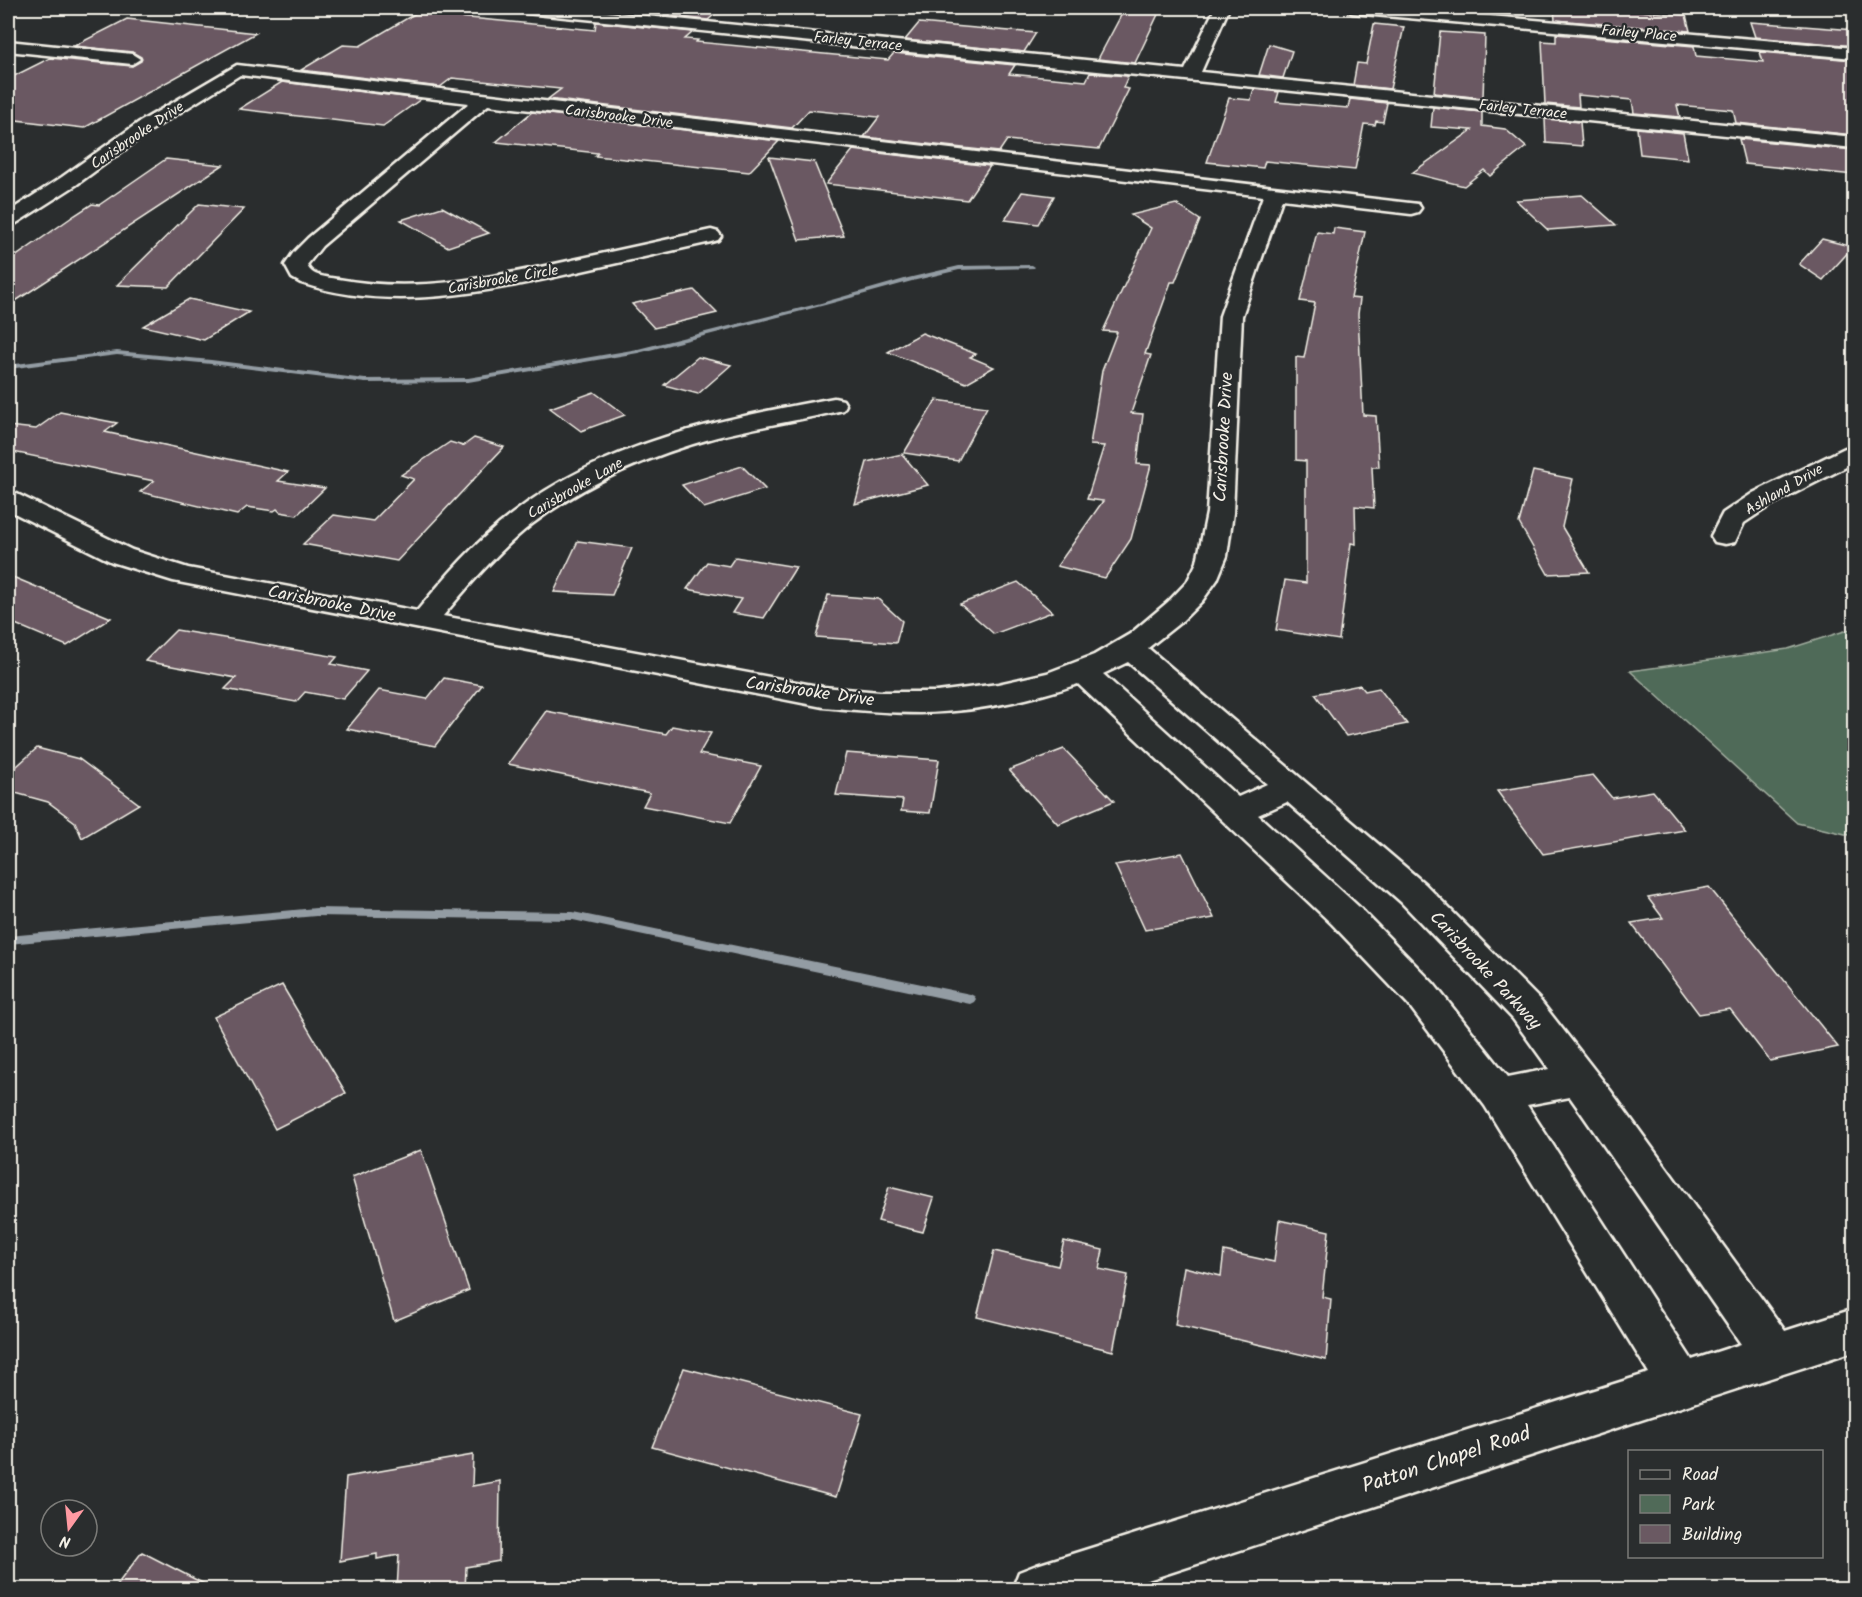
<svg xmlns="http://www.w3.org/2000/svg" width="1862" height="1597" font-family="Kalam,sans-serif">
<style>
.green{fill:#506a58;stroke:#a2aea0;stroke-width:1.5}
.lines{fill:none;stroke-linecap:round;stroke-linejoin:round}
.stream{fill:#939ca3;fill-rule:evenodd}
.building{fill:#6a5962;stroke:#f4f1e8;stroke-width:1.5}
.minor-casing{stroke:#f4f1e8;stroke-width:5}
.minor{fill:#2a2d2e;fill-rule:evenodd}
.labels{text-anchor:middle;stroke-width:4.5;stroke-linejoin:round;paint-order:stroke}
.far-street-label{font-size:15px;fill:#f4f1e8;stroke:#2a2d2e}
.street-label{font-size:18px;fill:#f4f1e8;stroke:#2a2d2e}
.near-street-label{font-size:21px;fill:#f4f1e8;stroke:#2a2d2e}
</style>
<rect width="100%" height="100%" fill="#2a2d2e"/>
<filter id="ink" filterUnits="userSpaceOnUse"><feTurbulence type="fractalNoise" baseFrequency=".0167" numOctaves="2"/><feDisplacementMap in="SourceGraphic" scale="12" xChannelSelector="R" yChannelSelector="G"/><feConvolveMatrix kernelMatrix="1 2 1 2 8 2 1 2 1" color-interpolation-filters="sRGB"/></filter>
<g filter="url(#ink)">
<polygon class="green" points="1854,628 1854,836 1797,823 1630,671 1788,649"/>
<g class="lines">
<g class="stream">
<polygon points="1032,265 1035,267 1034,268 959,270 912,281 825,305 638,353 468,382 365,383 211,364 117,355 8,369 8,365 117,351 211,360 365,379 468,378 638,349 821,303 908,278 959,266"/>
<polygon points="316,908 573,912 970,994 974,996 976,999 974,1002 970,1004 573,920 316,916 8,944 8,936"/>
</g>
</g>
<g class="building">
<polygon points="596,8 722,8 708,20"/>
<polygon points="1125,8 1161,8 1135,63 1098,59"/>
<polygon points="1554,8 1604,8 1686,15 1690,31 1555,20"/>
<polygon points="416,13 595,30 596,22 693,32 685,39 698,40 696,42 888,60 894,53 1015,65 1009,74 1086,81 1090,73 1128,76 1123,88 1129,89 1099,149 1007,140 999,152 864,137 879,117 809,110 792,128 548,99 561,89 452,78 440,87 301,70 343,45 360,46"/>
<polygon points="127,19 256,33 84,128 8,119 8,79 50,58 132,66 141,61 141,57 132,52 74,46"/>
<polygon points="1750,22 1854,30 1854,46 1755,37"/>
<polygon points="919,23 998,30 1036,33 1024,52 905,40"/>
<polygon points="1374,24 1404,27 1390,89 1353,85 1357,63 1366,64"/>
<polygon points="1440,32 1485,35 1483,98 1434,93"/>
<polygon points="1556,34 1694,46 1696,56 1763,62 1760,52 1854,60 1854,135 1736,123 1733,110 1677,105 1680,117 1634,113 1632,100 1578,95 1579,107 1545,104 1542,41 1556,42"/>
<polygon points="1269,44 1292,51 1283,78 1259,75"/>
<polygon points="282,82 421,99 383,126 239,109"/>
<polygon points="1254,89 1279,92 1276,102 1348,108 1350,99 1387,103 1383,122 1376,121 1375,125 1364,124 1355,170 1265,161 1263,168 1207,162 1229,98 1251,100"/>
<polygon points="1433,107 1482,112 1482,126 1505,129 1526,147 1490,176 1484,170 1464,186 1412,173 1472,130 1431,127"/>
<polygon points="532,112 779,141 749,172 595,156 598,153 496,142"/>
<polygon points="1545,119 1580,122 1582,146 1546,143"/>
<polygon points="1637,128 1683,133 1688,159 1640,154"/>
<polygon points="1739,139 1854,150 1854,175 1745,164"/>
<polygon points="853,150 990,166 967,200 826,184"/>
<polygon points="769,157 814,162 844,236 799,240"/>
<polygon points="166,159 223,165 8,306 8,262 75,215 92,204 99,205"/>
<polygon points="1022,192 1054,196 1038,224 1005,220"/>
<polygon points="1582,195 1616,225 1548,230 1516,200"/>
<polygon points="199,204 244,209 168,287 117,285"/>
<polygon points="1176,204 1200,220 1175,282 1171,282 1145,354 1151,355 1131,413 1143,414 1137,464 1151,465 1131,539 1105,578 1057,566 1103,501 1087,499 1104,446 1090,445 1102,371 1117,332 1103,331 1151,228 1131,215"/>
<polygon points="442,207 489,233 448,247 401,220"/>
<polygon points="1334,228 1365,232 1351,298 1360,299 1358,314 1363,415 1376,416 1379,467 1372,467 1374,508 1355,506 1356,544 1351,543 1339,640 1276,630 1285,580 1306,583 1306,461 1296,460 1296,357 1304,358 1315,303 1300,301 1317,232 1333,234"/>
<polygon points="1822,239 1853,247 1823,280 1799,264"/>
<polygon points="694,290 717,313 654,328 632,304"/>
<polygon points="189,299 249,312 204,340 143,326"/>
<polygon points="922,333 976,354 970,357 994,367 966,383 888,352"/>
<polygon points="698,357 731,365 698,394 664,385"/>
<polygon points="594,392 625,415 581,431 550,408"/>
<polygon points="936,400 987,407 958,461 904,453"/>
<polygon points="60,412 117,423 105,432 288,472 278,481 325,488 297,515 280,512 277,509 274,511 247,507 237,515 140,492 154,481 8,451 8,426 36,429"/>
<polygon points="474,438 504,447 397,561 303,544 334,515 373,521 414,479 401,475 450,442 463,446"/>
<polygon points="902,454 928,485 855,504 867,462"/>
<polygon points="742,466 765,489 704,508 682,485"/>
<polygon points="1533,471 1573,479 1562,527 1589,572 1548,574 1519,523"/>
<polygon points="578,541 632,548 612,595 554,592"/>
<polygon points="735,557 796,567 764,618 732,613 741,599 687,589 707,562 729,566"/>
<polygon points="8,575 111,618 67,646 8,621"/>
<polygon points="1018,582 1052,612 994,634 960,604"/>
<polygon points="828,595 878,599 902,621 896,643 816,637"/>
<polygon points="176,630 337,657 331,664 367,671 343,699 305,692 296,702 225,689 236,678 145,661"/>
<polygon points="444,678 482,685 435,746 347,729 379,690 427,699"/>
<polygon points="1360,685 1365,691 1379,688 1407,724 1346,736 1315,694"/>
<polygon points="546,711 666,734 672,726 711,733 699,754 761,766 730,823 643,806 650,793 508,764"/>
<polygon points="37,748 79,759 139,804 82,838 75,822 48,802 8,791 8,774"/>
<polygon points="1064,749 1114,801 1058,824 1009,770"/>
<polygon points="846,753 939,760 930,813 901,811 903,800 836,795"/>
<polygon points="1593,775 1612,798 1653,791 1685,830 1543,854 1497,791"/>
<polygon points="1182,853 1214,918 1145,930 1115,865"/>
<polygon points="1709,887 1838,1047 1770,1061 1730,1009 1699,1014 1631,923 1663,918 1648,898"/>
<polygon points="282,985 346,1093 275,1129 214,1017"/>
<polygon points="421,1150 469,1290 394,1321 352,1177"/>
<polygon points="889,1187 934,1198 923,1232 878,1221"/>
<polygon points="1279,1220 1329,1231 1322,1297 1331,1299 1326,1360 1175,1325 1184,1267 1221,1276 1224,1251 1274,1262"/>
<polygon points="1064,1241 1103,1250 1099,1269 1128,1275 1113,1351 977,1317 994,1251 1058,1266"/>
<polygon points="684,1368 862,1414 836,1497 652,1447"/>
<polygon points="473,1455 472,1486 500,1481 499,1561 466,1567 465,1590 397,1590 399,1555 377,1559 377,1554 340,1561 346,1477"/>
<polygon points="142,1552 216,1590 113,1590"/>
</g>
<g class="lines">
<defs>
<g id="minor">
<polygon points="518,8 567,8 1185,70 1215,8 1229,8 1201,72 1854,137 1854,148 526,13"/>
<polygon points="1344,8 1398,8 1854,48 1854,58 1352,13"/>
<polygon points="8,41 132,54 140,59 132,64 8,51"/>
<path d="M 237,65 L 1418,204 L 1421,208 L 1418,212 L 1411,214 L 1282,199 L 1242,316 L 1233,513 L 1227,556 L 1217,580 L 1202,601 L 1182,621 L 1148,648 L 1425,884 L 1539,999 L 1610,1090 L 1785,1331 L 1854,1309 L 1854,1351 L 1117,1590 L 1012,1590 L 1019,1572 L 1037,1565 L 1649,1373 L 1485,1106 L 1408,1004 L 1332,924 L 1078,684 C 1028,701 972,712 920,713 C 887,713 855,710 823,707 L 173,581 L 112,562 L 8,510 L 8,492 L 17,494 L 132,550 L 188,568 L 417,611 C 446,576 476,541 512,514 C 605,442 721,419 834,398 L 843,400 L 846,405 L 843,410 C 801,420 759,426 717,437 C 651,455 587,482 532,524 C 499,550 471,583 443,616 L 823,687 L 880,692 L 937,692 L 998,684 L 1047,673 L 1094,655 L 1130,634 L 1168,602 L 1187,582 L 1197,562 L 1207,513 L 1220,316 L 1263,196 L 488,105 L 322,246 L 307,265 C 311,277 327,277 338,279 C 417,294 496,277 573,260 C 619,250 665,240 711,230 L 718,232 L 721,236 L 718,240 L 711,242 C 666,252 622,262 577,272 C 487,292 391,313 301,283 L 292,278 L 285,265 L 294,252 L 308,238 L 469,103 L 240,75 L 150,131 L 76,185 L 15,224 L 8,226 L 8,212 L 62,177 L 138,123 ZM 1128,662 L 1267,784 L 1238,797 L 1103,674 ZM 1287,802 L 1401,902 L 1513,1019 L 1549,1069 L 1508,1077 L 1434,984 L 1358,906 L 1258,815 ZM 1570,1097 L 1582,1114 L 1741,1344 L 1692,1360 L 1527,1105 Z"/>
<polygon points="1854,445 1854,463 1771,505 1744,523 1735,542 1725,544 1715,542 1711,536 1723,513 1753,493 1845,448"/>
</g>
</defs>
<use href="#minor" class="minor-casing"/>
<use href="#minor" class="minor"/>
</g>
</g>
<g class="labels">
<g class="far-street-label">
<text transform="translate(1639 33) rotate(5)" y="5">Farley Place</text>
<text transform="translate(858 41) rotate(6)" y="5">Farley Terrace</text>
<text transform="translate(1523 109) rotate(6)" y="5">Farley Terrace</text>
<text transform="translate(619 116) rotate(7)" y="5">Carisbrooke Drive</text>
<text transform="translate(137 135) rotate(-34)" y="5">Carisbrooke Drive</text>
<text transform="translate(503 279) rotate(-10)" y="5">Carisbrooke Circle</text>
<text transform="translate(575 488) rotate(-30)" y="5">Carisbrooke Lane</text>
<text transform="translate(1784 489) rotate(-30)" y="5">Ashland Drive</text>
</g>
<g class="street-label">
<text transform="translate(1223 437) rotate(-87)" y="6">Carisbrooke Drive</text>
<text transform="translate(332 603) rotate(11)" y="6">Carisbrooke Drive</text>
<text transform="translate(810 691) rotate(8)" y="6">Carisbrooke Drive</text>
<text transform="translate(1486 970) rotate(47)" y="6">Carisbrooke Parkway</text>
</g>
<g class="near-street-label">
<text transform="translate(1446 1459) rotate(-18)" y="7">Patton Chapel Road</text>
</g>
</g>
<rect width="1862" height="1597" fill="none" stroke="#2a2d2e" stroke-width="30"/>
<rect x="15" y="15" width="1832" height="1567" fill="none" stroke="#f4f1e8" stroke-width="2" filter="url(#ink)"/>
<rect x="1628" y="1450" width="195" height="108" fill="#2a2d2e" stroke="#7b7b78" stroke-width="1.5"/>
<rect x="1640" y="1470" width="30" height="9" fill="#2a2d2e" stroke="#7b7b78" stroke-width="1.5"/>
<text x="1682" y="1480" font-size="18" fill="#f4f1e8">Road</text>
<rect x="1640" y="1495" width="30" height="18" fill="#506a58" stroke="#7b7b78" stroke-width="1.5"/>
<text x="1682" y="1510" font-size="18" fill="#f4f1e8">Park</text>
<rect x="1640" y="1525" width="30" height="18" fill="#6a5962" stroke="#7b7b78" stroke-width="1.5"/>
<text x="1682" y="1540" font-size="18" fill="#f4f1e8">Building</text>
<g transform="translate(69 1528) rotate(195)"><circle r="28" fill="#2a2d2e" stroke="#7b7b78" stroke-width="1.5"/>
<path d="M0-4.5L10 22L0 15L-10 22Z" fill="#ff9aa2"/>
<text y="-9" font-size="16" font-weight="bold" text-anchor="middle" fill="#f4f1e8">N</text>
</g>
</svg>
